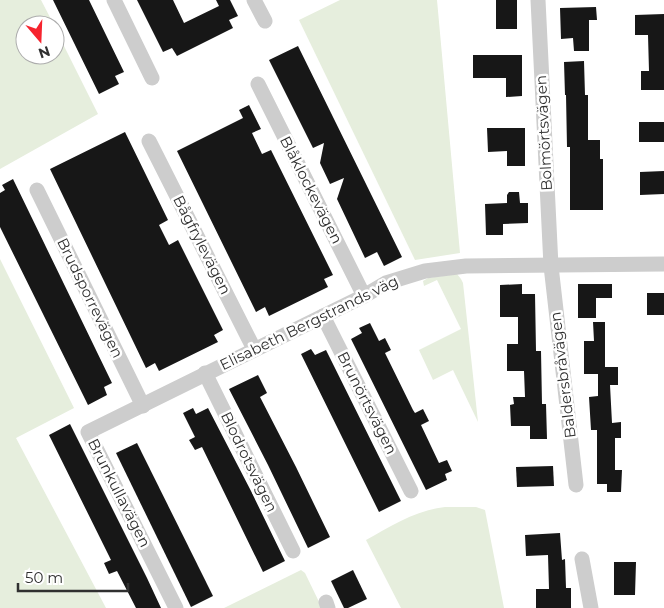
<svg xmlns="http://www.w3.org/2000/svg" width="664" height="608" font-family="Montserrat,sans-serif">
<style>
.green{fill:#e6eedd}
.building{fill:#171717}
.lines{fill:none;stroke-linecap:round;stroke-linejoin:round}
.minor{stroke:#cdcdcd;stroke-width:15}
.labels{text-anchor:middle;stroke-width:5;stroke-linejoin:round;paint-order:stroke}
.street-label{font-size:15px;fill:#303030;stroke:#fff}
</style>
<rect width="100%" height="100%" fill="#fff"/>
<g class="green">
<polygon points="0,0 41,0 54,25 25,25 25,55 55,55 55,28 98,114 0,169"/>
<polygon points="340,0 437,0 460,253 415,260 299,20"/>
<polygon points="0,259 74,408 16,438 106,608 0,608"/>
<polygon points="457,274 461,279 463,283 478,422 453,370 433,380 419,350 461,329 437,280 424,286 423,281 428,278"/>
<path d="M 445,507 L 476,507 L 485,510 L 504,608 L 401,608 L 366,540 C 391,526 416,510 445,507 Z"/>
<polygon points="301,570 305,573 322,608 224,608"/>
</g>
<g class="building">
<polygon points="53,0 89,0 124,72 115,76 119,84 99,94"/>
<polygon points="137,0 173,0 184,23 219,6 216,0 230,0 238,16 229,20 233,28 177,56 172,48 163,52"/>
<rect x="496" y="0" width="21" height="29"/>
<polygon points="596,7 597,20 589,20 589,51 574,51 573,38 561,39 560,8"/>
<polygon points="664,14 664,90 641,90 641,71 649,71 648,35 635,35 635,15"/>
<polygon points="298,46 402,257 384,266 377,252 365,258 337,199 344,178 330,184 320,163 324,143 313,148 269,60"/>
<polygon points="473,55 522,55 522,96 506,97 506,78 473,78"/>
<polygon points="584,61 585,95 588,95 588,140 600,140 600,159 603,159 603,210 570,210 570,147 567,147 566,95 565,95 564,62"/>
<polygon points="249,105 261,129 252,133 262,154 271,150 333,275 324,279 328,287 269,316 265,307 256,312 177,151 243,118 239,110"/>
<rect x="639" y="122" width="25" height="20"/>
<polygon points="487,128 525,128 525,166 507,166 507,151 488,152"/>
<polygon points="125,132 168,220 159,225 169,245 178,240 223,330 214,335 218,342 159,371 155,363 146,368 50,169"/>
<polygon points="664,171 664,194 640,195 640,172"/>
<polygon points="13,179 112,383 104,387 107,395 88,405 0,227 0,193 5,190 2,185"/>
<polygon points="509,192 519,192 520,203 528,203 528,223 503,224 503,235 486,235 485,204 507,203 507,195"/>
<polygon points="522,284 522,294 535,294 536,351 541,351 542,404 546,404 547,439 530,439 530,426 511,426 510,405 514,404 513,397 525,397 524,371 507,371 507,344 518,344 518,317 500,317 500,285"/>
<polygon points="578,284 612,284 612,298 596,298 596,318 578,318"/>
<rect x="647" y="293" width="17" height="22"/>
<polygon points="593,322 605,322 605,367 618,367 618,385 610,385 612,423 621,422 621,438 615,438 615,470 622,470 621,492 607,492 607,484 597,484 597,430 591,430 589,397 598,396 598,374 584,374 584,341 594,341"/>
<polygon points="370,323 379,341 385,338 391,350 385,353 413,410 415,413 423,409 429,421 421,425 439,463 447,460 452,471 445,474 447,480 426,490 351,339 362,333 359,328"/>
<polygon points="311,349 315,355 326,350 401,501 379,512 301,354"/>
<polygon points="258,375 267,393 260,397 296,467 330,537 308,548 268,465 229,389"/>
<polygon points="193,408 196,414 208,408 251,491 285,561 263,572 202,447 195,450 189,440 195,437 183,413"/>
<polygon points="70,424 147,578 161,608 136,608 117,571 109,574 104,563 111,560 49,435"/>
<polygon points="137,443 213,596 191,607 116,453"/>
<polygon points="553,466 554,486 517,487 516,467"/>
<polygon points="560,533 562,560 565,559 566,588 571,588 571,608 536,608 536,589 549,589 548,555 526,556 525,535"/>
<polygon points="614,562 636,562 635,595 614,595"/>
<polygon points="353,570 367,599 348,608 344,608 331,581"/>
</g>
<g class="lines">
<g class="minor">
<polyline points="114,0 152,78"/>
<polyline points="254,0 265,21"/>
<polyline points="538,0 551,266 576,485"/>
<polyline points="258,84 364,296"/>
<polyline points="149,141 254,349"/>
<polyline points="37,190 143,406"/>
<polyline points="323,316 411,491"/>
<polyline points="205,373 293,551"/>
<polyline points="582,559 591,608"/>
<polyline points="326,602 328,608"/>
<polyline points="176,608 88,432 364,296 386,283 425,271 466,266 664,264"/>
</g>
</g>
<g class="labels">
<g class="street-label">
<text transform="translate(544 133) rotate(-93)" y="5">Bolmörtsvägen</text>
<text transform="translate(311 190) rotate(63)" y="5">Blåklockevägen</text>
<text transform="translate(202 245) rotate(63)" y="5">Bågfrylevägen</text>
<text transform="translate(90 298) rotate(64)" y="5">Brudsporrevägen</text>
<text transform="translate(309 323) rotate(-26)" y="5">Elisabeth Bergstrands väg</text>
<text transform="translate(563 375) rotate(-97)" y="5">Baldersbråvägen</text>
<text transform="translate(367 403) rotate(63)" y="5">Brunörtsvägen</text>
<text transform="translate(249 462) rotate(64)" y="5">Blodrotsvägen</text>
<text transform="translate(119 493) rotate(63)" y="5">Brunkullavägen</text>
</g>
</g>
<g transform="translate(40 40) rotate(161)"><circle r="24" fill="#ffffff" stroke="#acacac"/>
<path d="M0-4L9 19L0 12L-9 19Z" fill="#f6242e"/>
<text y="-8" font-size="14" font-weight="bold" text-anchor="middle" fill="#303030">N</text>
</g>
<path d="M18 583v8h110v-8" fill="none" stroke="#303030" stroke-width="2.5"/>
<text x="25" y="583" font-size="15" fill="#303030" stroke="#ffffff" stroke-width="4" paint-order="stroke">50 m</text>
</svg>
